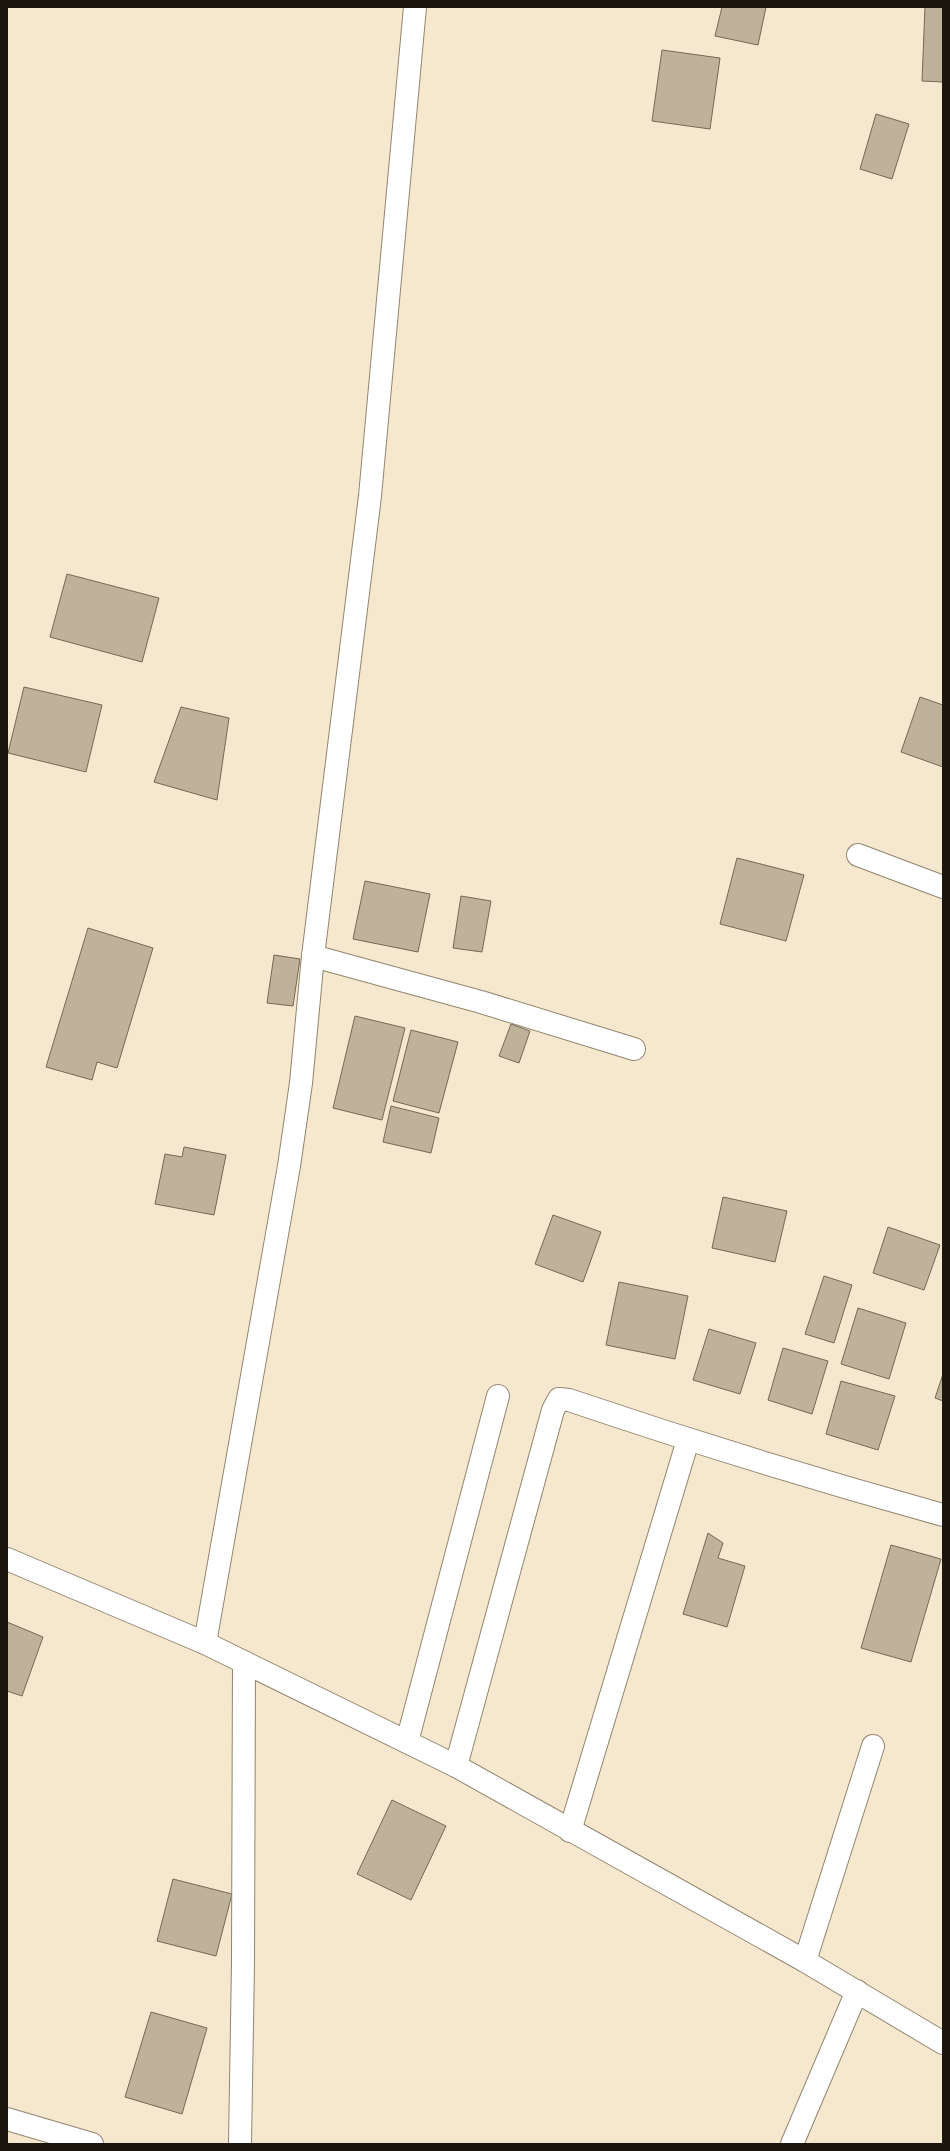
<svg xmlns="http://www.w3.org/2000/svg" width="950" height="2151" font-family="'DM Sans',sans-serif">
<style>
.building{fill:#beb29a;stroke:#746953}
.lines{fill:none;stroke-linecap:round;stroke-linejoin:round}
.minor-casing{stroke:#91856e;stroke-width:24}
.minor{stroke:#fff;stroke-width:22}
</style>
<rect width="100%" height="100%" fill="#f5e8cf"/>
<g class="building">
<polygon points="722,7 766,7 758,45 715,36"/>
<polygon points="925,7 943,7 943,82 922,81"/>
<polygon points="662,50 720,58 710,129 652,121"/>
<polygon points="876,114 909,124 892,179 860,169"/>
<polygon points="67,574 159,598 142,662 50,637"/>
<polygon points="24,687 102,705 86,772 8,753"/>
<polygon points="920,697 943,705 943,767 901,752"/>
<polygon points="181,707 229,718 217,800 154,782"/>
<polygon points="737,858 804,875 786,941 720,924"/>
<polygon points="365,881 430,894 418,952 353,939"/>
<polygon points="461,896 491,901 482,952 453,948"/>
<polygon points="88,928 153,948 117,1068 97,1062 92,1080 46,1067"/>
<polygon points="274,955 300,959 293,1006 267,1003"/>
<polygon points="355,1016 405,1028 382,1120 333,1108"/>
<polygon points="511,1024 530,1031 519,1063 499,1056"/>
<polygon points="411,1030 458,1042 439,1113 393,1101"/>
<polygon points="391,1106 439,1118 431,1153 383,1142"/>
<polygon points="184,1147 226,1155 214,1215 155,1204 165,1154 182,1157"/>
<polygon points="723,1197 787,1211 775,1262 712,1248"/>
<polygon points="553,1215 601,1232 583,1282 535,1264"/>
<polygon points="888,1227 940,1245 924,1290 873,1273"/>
<polygon points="824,1276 852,1285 834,1343 805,1334"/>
<polygon points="619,1282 688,1296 675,1359 606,1345"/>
<polygon points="858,1308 906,1323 889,1379 841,1364"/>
<polygon points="709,1329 756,1343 740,1394 693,1380"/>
<polygon points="783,1348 828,1361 812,1414 768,1400"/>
<polygon points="943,1374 943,1401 935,1398"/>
<polygon points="841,1381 895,1396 878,1450 826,1434"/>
<polygon points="708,1533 723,1543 718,1558 745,1566 727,1627 683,1614"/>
<polygon points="891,1545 941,1559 911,1662 861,1648"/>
<polygon points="7,1622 43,1637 22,1696 7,1691"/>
<polygon points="392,1800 446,1826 411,1900 357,1874"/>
<polygon points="173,1879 232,1894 216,1956 157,1941"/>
<polygon points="151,2012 207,2028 182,2114 125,2097"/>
</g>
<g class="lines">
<defs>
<g id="minor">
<polyline points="858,855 943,887"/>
<polyline points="313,956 481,1002 634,1049"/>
<polyline points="7,1559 205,1643 456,1766 805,1961 943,2043"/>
<polyline points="205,1643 289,1166 301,1083 313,956 370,496 415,7"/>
<polyline points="407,1742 498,1396"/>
<path d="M 456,1766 L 553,1410 L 559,1399 L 569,1400 C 693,1442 817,1480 943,1515"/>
<polyline points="570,1831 688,1440"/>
<polyline points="805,1961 873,1746"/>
<polyline points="7,2119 92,2144"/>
<polyline points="240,2144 243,1963 244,1662"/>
<polyline points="792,2144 857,1991"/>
</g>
</defs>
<use href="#minor" class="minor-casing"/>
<use href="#minor" class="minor"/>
</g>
<rect width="950" height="2151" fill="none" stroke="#1b170e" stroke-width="16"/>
</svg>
